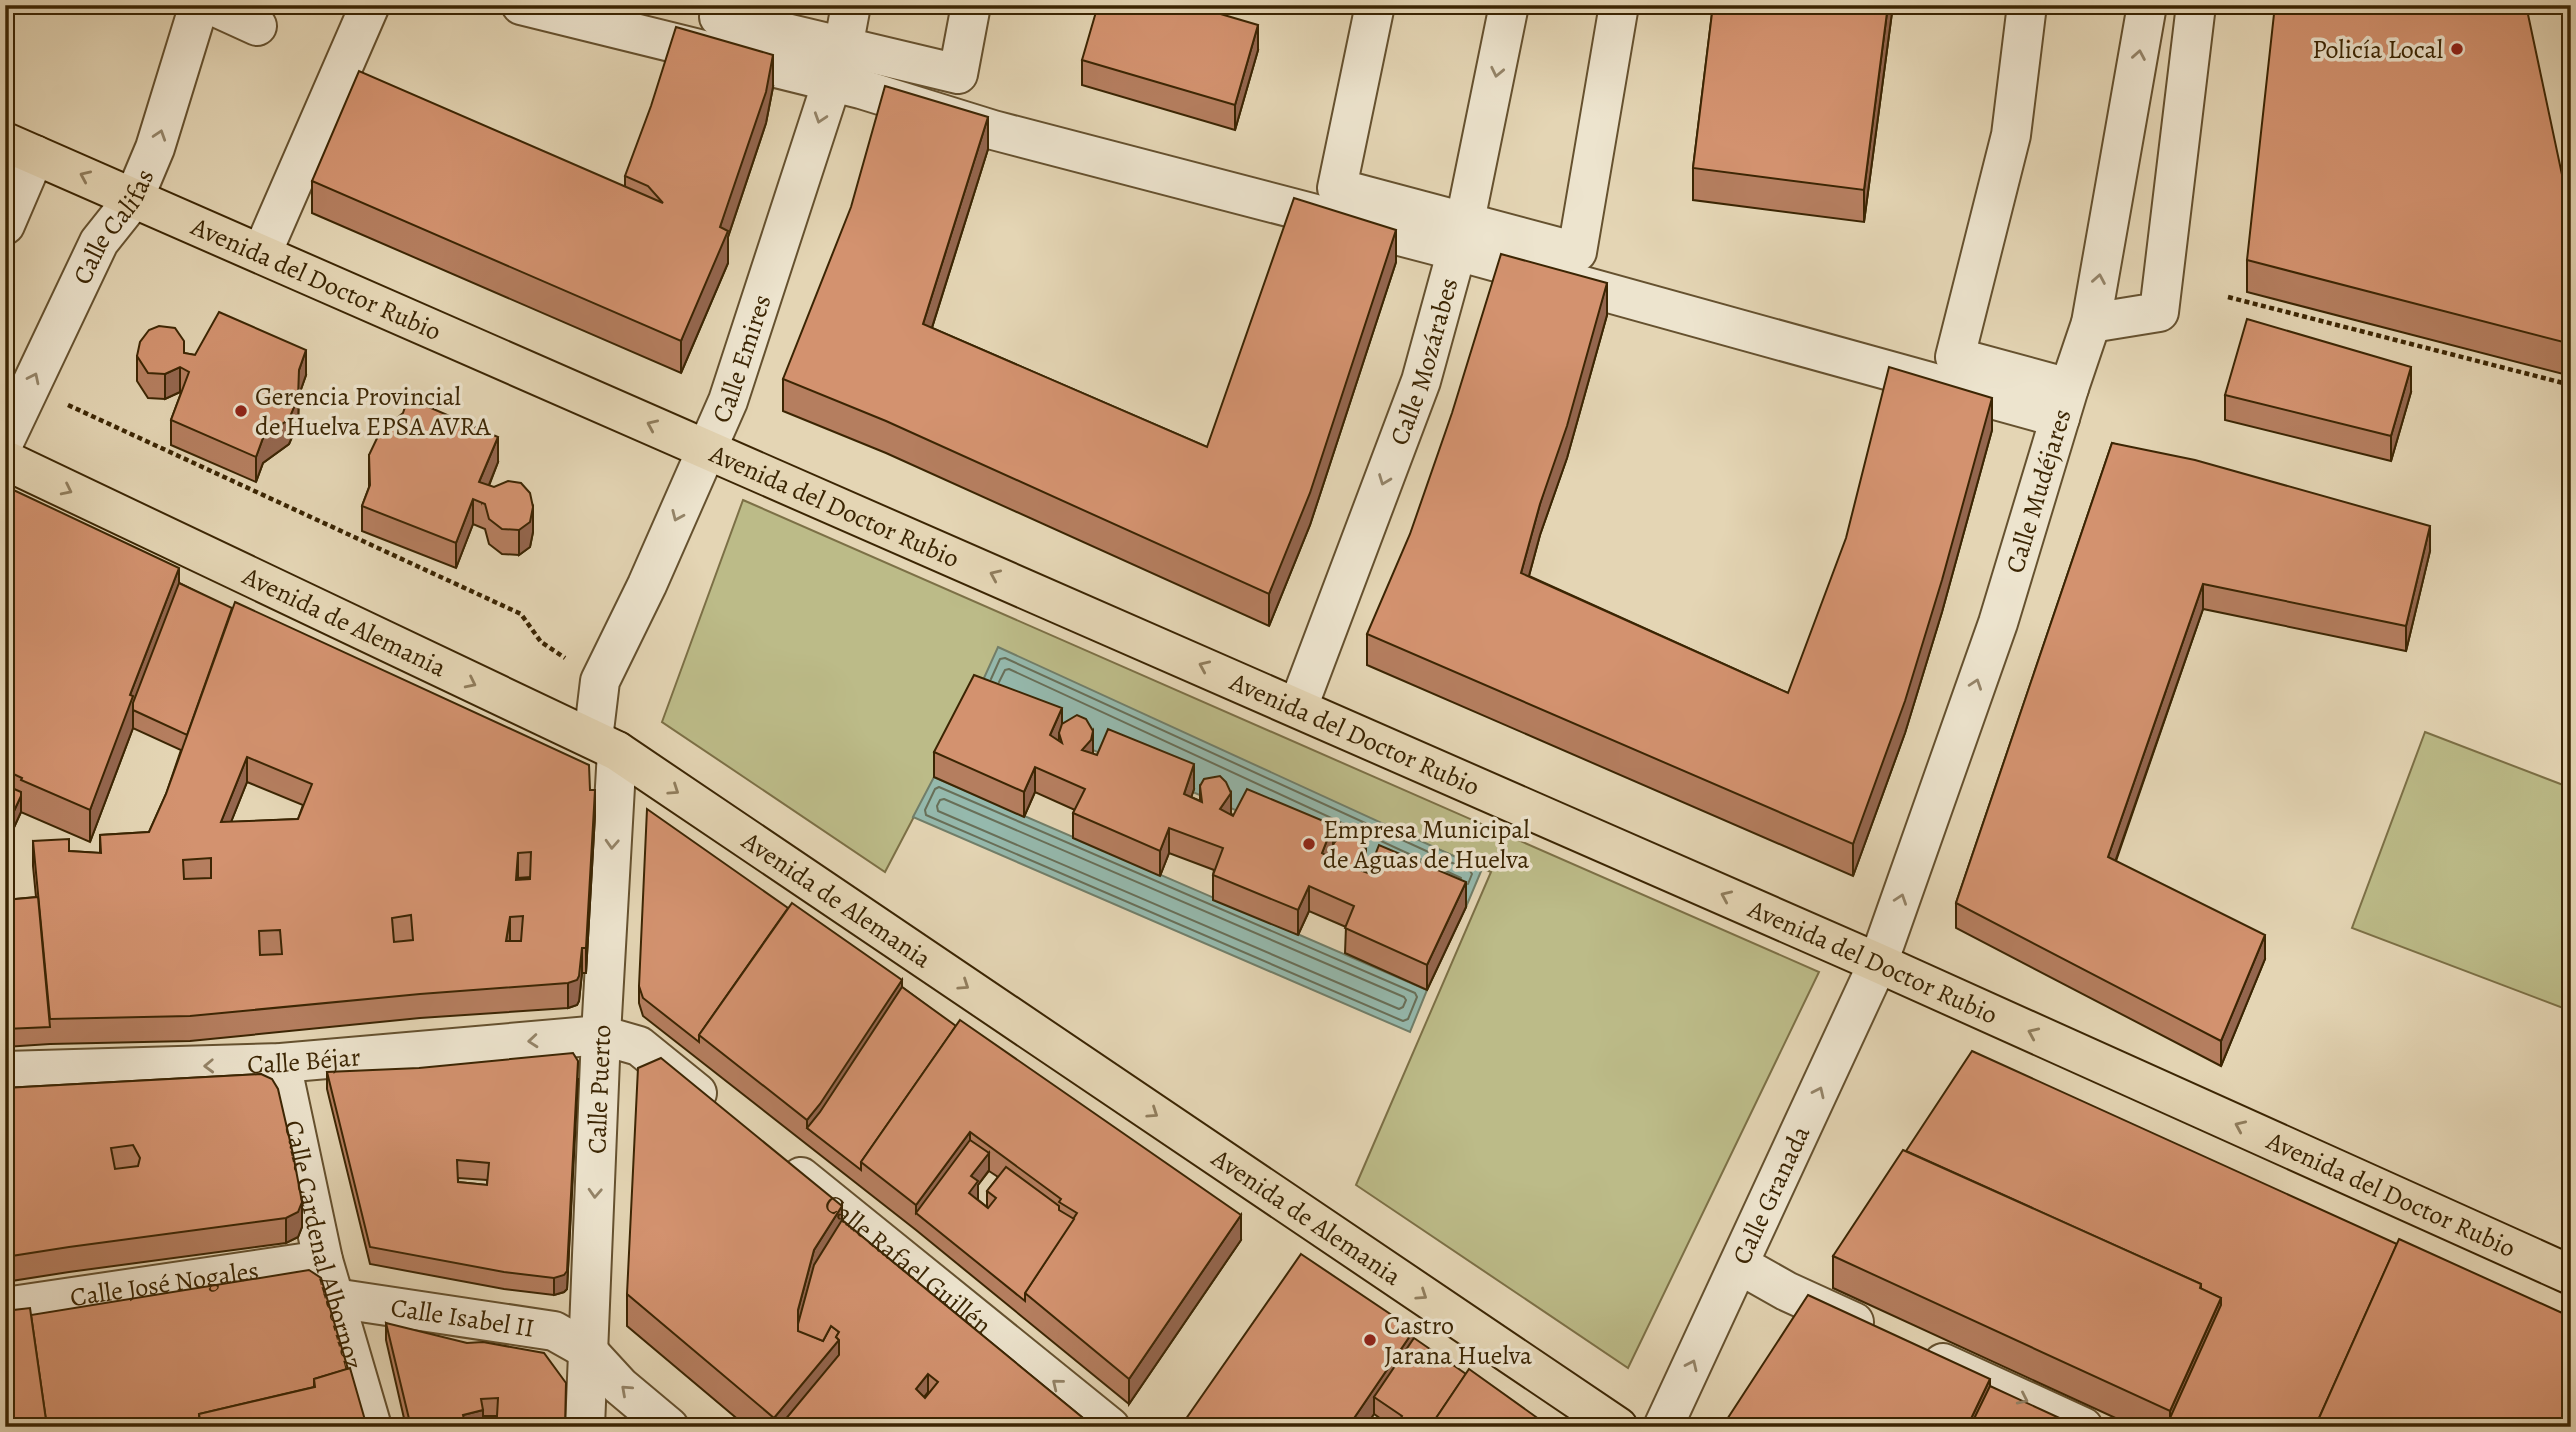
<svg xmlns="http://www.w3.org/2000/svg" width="2576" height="1432" font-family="Alegreya,serif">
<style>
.green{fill:#bcbb88;stroke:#7c7046;stroke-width:2}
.water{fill:#95b9ad;stroke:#717e69;stroke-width:2}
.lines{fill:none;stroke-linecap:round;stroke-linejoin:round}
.shore{stroke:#686f58;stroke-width:2}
.minor-casing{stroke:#65512f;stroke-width:42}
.major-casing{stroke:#3b2503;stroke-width:42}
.path{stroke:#3b2503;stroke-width:4.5;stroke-dasharray:5 3.5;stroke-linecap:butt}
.minor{stroke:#ede4ce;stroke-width:38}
.major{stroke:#e4d5b4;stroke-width:38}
.wall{fill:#b57e5f;stroke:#3b2503;stroke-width:2;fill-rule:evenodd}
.shaded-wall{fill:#94664e;stroke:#3b2503;stroke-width:2}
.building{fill:#d3926f;stroke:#3b2503;stroke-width:2;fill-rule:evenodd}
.oneway{stroke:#948468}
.oneway2{stroke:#907d5c}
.poi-dot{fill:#8f2418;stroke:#ede4ce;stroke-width:2.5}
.labels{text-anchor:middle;stroke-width:7;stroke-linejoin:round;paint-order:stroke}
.poi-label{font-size:26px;fill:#3b2503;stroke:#ede4ce;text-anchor:start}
.street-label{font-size:26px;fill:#3b2503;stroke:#ede4ce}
</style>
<rect width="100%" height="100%" fill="#e4d5b4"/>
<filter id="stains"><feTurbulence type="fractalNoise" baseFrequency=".00286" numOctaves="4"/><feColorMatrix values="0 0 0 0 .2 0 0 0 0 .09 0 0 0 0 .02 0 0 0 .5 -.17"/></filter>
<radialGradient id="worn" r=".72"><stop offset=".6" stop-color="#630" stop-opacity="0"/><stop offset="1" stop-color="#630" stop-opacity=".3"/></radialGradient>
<g class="green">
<polygon points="743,500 1819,972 1628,1368 1356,1185 1491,872 996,660 885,872 662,722"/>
<polygon points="2425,732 2571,788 2571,1011 2352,928"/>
</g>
<g class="water">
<polygon points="998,647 1482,869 1466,907 974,700"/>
<polygon points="934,777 1427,990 1410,1032 913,817"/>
</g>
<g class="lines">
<g class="shore">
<polyline points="991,679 1000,659 1005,658 1470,871 1472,874 1468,884"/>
<polyline points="999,682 1005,670 1009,669 1461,878"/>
<polygon points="939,787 1415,993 1417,997 1408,1019 1403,1021 926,815 925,810 935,789"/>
<polygon points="944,799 1404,997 1406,1000 1403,1007 1399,1009 938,811 937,806 940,800"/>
</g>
<defs>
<g id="minor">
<polyline points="211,5 257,26"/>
<polyline points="521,5 861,89 993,130 1457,251 2060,418"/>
<polyline points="721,5 719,17 958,74 971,5"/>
<polyline points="1375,5 1337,188 1577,252 1619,5"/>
<polyline points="2027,5 2011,135 1955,357 2069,388"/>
<polyline points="5,225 35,155"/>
<polyline points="262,253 370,5"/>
<polyline points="2091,323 2159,312 2196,5"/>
<path id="s1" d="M 5,440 L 99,242 L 134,198 L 155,148 L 199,5"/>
<path id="s2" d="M 1298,707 L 1421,381 L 1465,221 L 1509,5"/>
<path id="s3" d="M 593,739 L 600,681 L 647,585 L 728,401 L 843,48 L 851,5"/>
<path id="s4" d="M 281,1063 L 323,1260 L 372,1427"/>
<path id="s5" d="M 5,1071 L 281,1063 L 601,1035 L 639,1046 L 697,1093"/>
<path id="s6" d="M 801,1177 L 1110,1427"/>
<polyline points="1740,1265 1786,1291 1854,1322"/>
<path id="s7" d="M 334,1298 L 554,1331 L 586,1349 L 620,1386 L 669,1427"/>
<path id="s8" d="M 5,1307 L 323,1260"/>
<polyline points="1943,1363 2083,1427"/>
<path id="s9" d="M 585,1427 L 601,1035 L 617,751"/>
<path id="s10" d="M 1663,1427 L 1878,963 L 1998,623 L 2069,388 L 2091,323 L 2147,5"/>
</g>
<g id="major">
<path id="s11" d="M 5,142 L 1878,963 L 2571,1275"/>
<path id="s12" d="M 5,460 L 617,751 L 1618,1427"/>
</g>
</defs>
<use href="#minor" class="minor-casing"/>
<use href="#major" class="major-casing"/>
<g class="path">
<polyline points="2228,297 2571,385"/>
<polyline points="68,405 521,614 541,642 565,658"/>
</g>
<use href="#minor" class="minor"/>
<use href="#major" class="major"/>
</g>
<g class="wall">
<polygon points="1713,5 1893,5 1864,222 1693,200 1693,168"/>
<polygon points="1258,50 1235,130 1082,85 1082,60"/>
<polygon points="773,87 766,123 728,237 728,263 681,373 312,213 312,181 625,186 625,176"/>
<polygon points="988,149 932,328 1207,447 1396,262 1310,525 1269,626 886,453 783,411 783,379"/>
<polygon points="2571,217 2571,376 2247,292 2247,260"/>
<polygon points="1607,315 1567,458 1540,535 1529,576 1788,693 1992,430 1942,612 1905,733 1853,876 1367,665 1367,634"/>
<polygon points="184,353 306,375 299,395 298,423 289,444 263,463 256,482 171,445 171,420 181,393 180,392 165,399 148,398 137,381 137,356"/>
<polygon points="2411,392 2391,461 2225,420 2225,395"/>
<polygon points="2112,443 2430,551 2406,651 2203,609 2116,861 2265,959 2221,1066 1956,928 1956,903"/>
<polygon points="369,455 498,462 489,486 533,532 530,547 519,555 502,554 489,544 485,529 473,524 456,568 362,531 362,506 369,487"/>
<path d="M 5,486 L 179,583 L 590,790 L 595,815 L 586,973 L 582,973 L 579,1001 L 577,1005 L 568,1008 L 420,1018 L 190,1041 L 50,1044 L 5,1047 L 5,900 L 36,897 L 33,866 L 33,841 L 69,851 L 100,853 L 100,835 L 149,832 L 166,794 L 181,750 L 133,728 L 90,842 L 21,812 L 5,847 ZM 247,782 L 303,805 L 298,819 L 231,822 ZM 530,877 L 530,879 L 518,880 L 518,878 Z"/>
<polygon points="1062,725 1093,754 1194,789 1191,797 1200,801 1200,786 1231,814 1333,847 1366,872 1466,907 1427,990 1345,953 1346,927 1309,911 1298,935 1213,900 1213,875 1214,870 1169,853 1160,876 1073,838 1073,813 1075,810 1035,792 1024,817 934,777 934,752"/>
<path d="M 639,986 L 902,987 L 1241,1240 L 1129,1404 L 916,1230 L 643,1016 L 639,1003 ZM 989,1171 L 998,1177 L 987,1191 L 987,1207 L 977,1199 L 978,1185 Z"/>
<path d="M 327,1072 L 578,1079 L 567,1289 L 564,1292 L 554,1295 L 504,1289 L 370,1264 L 327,1089 ZM 458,1178 L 487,1180 L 487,1185 L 458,1182 Z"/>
<polygon points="261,1074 302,1227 298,1237 286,1243 69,1272 5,1282 5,1088"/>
<polygon points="842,1220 1094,1427 747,1427 627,1326 627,1294"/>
<polygon points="1833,1256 2571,1427 2135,1427 1833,1288"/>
<polygon points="386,1323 565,1427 406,1427 386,1340"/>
<polygon points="1466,1374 1550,1427 1392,1427 1374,1414 1365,1427 1183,1427 1183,1423"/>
</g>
<g class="shaded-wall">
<polygon points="1888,5 1893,5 1864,222 1864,190"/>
<polygon points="1258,25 1258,50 1235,130 1235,105"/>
<polygon points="773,55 773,87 766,123 728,237 728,263 681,373 681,341 720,227"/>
<polygon points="988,117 988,149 923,356 923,324"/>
<polygon points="1396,230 1396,262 1310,525 1269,626 1269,594"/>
<polygon points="1607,283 1607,315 1567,458 1540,535 1521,605 1521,573 1540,504"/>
<polygon points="306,350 306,375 299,395 298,423 289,444 263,463 256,482 256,457 263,438 299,370"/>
<polygon points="180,367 180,392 165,399 165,374"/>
<polygon points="2411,367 2411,392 2391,461 2391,436"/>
<polygon points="1992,398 1992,430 1942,612 1905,733 1853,876 1853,844"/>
<polygon points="498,437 498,462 482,502 479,482"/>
<polygon points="473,499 473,524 456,568 456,543"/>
<polygon points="533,507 533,532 530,547 519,555 519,530"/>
<polygon points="2430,526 2430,551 2406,651 2406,626"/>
<polygon points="179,568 179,600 133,710 133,728 90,842 90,810 130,695"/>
<polygon points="2203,584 2203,609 2108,882 2108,857"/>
<polygon points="1062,708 1062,733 1059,733 1059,739 1050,760 1050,735"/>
<polygon points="1093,731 1093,756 1082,750"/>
<polygon points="247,757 247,782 221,847 221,822"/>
<polygon points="1194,764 1194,789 1184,819 1184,794"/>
<polygon points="1035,767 1035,792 1024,817 1024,792"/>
<polygon points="595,790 595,815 586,973 586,948"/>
<polygon points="1231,793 1231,818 1220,809"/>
<polygon points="21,796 21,812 5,847 5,830"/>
<polygon points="1333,825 1333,850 1322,878 1322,853"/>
<polygon points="1169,828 1169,853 1160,876 1160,851"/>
<polygon points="1366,850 1366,875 1354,868"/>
<polygon points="518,853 518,878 516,905 516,880"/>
<polygon points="1466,882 1466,907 1427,990 1427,965"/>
<polygon points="1309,886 1309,911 1298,935 1298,910"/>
<polygon points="510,917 510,942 506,941"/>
<polygon points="2265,935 2265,959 2221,1066 2221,1041"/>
<polygon points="582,948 582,973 579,1001 577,1005 568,1008 568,983"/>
<polygon points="902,980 902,1005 816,1134 807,1128 807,1120"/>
<polygon points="578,1061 567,1289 564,1292 554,1295 554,1278"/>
<polygon points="970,1132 970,1157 916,1213 916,1205"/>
<polygon points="989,1153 989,1170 978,1185 978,1199 969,1210 969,1193 971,1176"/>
<polygon points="302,1202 302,1227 298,1237 286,1243 286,1218"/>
<polygon points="842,1206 842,1237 798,1342 798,1310 814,1250"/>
<polygon points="1241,1215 1241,1240 1129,1404 1129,1379"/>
<polygon points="2221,1298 2221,1330 2170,1418 2170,1411"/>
<polygon points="1414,1330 1414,1355 1374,1397 1374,1414 1365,1427 1348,1427"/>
<polygon points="839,1332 839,1372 793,1427 774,1427 774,1418"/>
<polygon points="928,1374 928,1392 916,1407 916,1389"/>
<polygon points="1990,1379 1990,1411 1982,1427 1967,1427"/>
<polygon points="483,1410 483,1427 485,1426 485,1427 463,1427 463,1415"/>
</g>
<g class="building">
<polygon points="1098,5 1190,5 1258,25 1235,105 1082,60"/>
<polygon points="1713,5 1888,5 1864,190 1693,168"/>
<polygon points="2275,5 2526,5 2571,217 2571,344 2247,260"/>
<polygon points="676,27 773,55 766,92 720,227 728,231 681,341 312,181 359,71 663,203 648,186 625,176 651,106"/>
<polygon points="885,86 988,117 923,324 1207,447 1294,198 1396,230 1310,493 1269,594 886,421 783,379 851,207"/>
<polygon points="1501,254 1607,283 1567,426 1540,504 1521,573 1788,693 1846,538 1889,367 1992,398 1942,580 1905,701 1853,844 1367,634 1410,534 1452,413"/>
<polygon points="219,312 306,350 299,370 298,398 289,419 263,438 256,457 171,420 189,372 180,367 165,374 148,373 137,356 140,342 149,330 159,326 175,328 184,341 184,353 195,355"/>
<polygon points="2247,319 2411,367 2391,436 2225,395"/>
<polygon points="408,398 498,437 479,482 494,487 508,481 521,483 530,493 533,507 530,522 519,530 502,529 489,519 485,504 473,499 456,543 362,506 370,485 369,455 380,432 403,413"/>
<polygon points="2112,443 2195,460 2430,526 2406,626 2203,584 2108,857 2265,935 2221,1041 1956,903"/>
<polygon points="5,486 179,568 130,695 133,696 90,810 21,780 22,778 5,770"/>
<polygon points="179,583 232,608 187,735 133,710 133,703"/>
<path d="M 235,602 L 589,765 L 590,790 L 595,790 L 586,948 L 582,948 L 579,976 L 577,980 L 568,983 L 420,994 L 190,1016 L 50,1019 L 33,841 L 69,839 L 69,851 L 101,853 L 100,835 L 149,832 L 166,794 ZM 247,757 L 312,784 L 298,819 L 221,822 ZM 531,852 L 530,879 L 516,880 L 518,853 ZM 211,858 L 211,878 L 184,879 L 183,860 ZM 411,915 L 413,940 L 394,942 L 392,918 ZM 523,916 L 521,941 L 506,941 L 510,917 ZM 280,930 L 282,954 L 260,955 L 259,931 Z"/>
<polygon points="974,675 1062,708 1050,735 1062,743 1059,733 1062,724 1077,715 1086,719 1093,731 1091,740 1082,750 1097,755 1108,729 1194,764 1184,794 1202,802 1200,786 1204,779 1220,776 1226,782 1231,793 1220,809 1233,816 1247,789 1333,825 1322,853 1334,860 1332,851 1334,843 1339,837 1355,835 1361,840 1366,850 1362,860 1354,868 1368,873 1379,845 1466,882 1427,965 1345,928 1354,906 1309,886 1298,910 1213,875 1223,848 1169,828 1160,851 1073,813 1085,789 1035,767 1024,792 934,752"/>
<polygon points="5,785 21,792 21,796 5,830"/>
<polygon points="647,809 788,908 699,1035 699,1042 643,998 639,986"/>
<polygon points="38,897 50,1027 5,1029 5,900"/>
<polygon points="792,903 902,980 820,1104 807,1120 699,1035"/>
<polygon points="902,987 956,1026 861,1162 861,1170 807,1128 820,1112"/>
<polygon points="960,1020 1241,1215 1129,1379 1025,1293 1077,1213 1059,1202 1061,1199 970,1132 916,1205 861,1162"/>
<polygon points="1972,1051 2397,1244 2315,1427 2189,1427 2170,1418 2221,1305 2221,1298 2201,1289 2201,1284 1906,1151"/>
<path d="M 573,1053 L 578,1061 L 567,1271 L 564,1275 L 554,1278 L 504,1272 L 370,1247 L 327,1072 L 419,1068 ZM 457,1160 L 489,1163 L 487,1185 L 458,1182 Z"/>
<polygon points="661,1058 842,1206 814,1250 798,1310 798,1330 823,1341 831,1326 839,1332 836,1337 839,1340 774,1418 627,1294 638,1068"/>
<path d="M 261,1074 L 272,1079 L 278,1089 L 293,1154 L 302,1202 L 298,1212 L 286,1218 L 69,1247 L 5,1257 L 5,1088 ZM 133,1145 L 140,1158 L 138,1166 L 115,1169 L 111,1148 Z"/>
<polygon points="970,1140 989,1153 971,1176 978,1181 969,1193 988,1208 996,1198 987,1191 1006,1167 1059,1206 1059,1210 1074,1219 1025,1293 1025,1301 916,1213"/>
<polygon points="1903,1150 2201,1284 2200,1288 2221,1298 2170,1411 1833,1256"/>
<path d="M 842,1220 L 1094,1427 L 779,1427 L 839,1355 L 839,1340 L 836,1337 L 839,1332 L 831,1326 L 823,1341 L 798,1331 L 798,1324 L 814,1265 ZM 928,1374 L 938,1382 L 925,1398 L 916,1389 Z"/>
<polygon points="2399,1239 2571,1317 2571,1427 2315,1427"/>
<polygon points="1301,1254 1414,1330 1348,1427 1188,1427 1183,1423"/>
<polygon points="309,1270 321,1278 348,1369 314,1379 314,1387 199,1414 200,1427 47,1427 31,1315"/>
<polygon points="1808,1295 1990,1379 1967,1427 1722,1427"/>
<polygon points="30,1308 47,1427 5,1427 5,1311"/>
<polygon points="386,1323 467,1343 483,1342 544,1353 566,1383 565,1427 496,1427 496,1422 484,1422 484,1416 497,1416 498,1398 481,1399 483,1410 463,1415 466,1427 411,1427"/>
<polygon points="1414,1338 1466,1374 1430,1427 1395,1427 1402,1416 1374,1397"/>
<polygon points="350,1368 367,1427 201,1427 199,1414 315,1387 314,1379"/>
<polygon points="1469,1369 1550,1427 1430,1427"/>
<polygon points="1990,1386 2079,1427 1970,1427"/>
</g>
<defs><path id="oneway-chevron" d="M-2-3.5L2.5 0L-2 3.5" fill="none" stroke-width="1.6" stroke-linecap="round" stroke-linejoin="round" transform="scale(1.75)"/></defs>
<g class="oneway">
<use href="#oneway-chevron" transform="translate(2139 55) rotate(-80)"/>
<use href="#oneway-chevron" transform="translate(1497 72) rotate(102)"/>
<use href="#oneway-chevron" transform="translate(820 118) rotate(108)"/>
<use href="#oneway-chevron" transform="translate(160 135) rotate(-72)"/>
<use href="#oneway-chevron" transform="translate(2099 279) rotate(-80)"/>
<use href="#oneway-chevron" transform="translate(34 378) rotate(-64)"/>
<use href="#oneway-chevron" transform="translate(1384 480) rotate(111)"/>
<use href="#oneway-chevron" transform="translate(677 516) rotate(114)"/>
<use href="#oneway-chevron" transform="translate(1976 684) rotate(-71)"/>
<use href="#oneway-chevron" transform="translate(612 844) rotate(93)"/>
<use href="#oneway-chevron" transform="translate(1901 899) rotate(-71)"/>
<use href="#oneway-chevron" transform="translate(533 1041) rotate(175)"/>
<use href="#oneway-chevron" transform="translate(209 1066) rotate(178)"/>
<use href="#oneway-chevron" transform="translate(1819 1092) rotate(-65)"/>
<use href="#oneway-chevron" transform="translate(595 1193) rotate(93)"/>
<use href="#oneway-chevron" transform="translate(1692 1365) rotate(-65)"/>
<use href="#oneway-chevron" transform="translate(1057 1384) rotate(-141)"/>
<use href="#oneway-chevron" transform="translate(626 1390) rotate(-138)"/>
<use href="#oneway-chevron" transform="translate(2023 1399) rotate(25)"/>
</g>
<g class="oneway2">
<use href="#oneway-chevron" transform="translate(85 176) rotate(-156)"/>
<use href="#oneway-chevron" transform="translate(652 425) rotate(-156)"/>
<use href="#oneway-chevron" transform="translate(67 490) rotate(26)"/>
<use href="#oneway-chevron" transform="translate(995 575) rotate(-156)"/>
<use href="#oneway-chevron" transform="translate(1204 666) rotate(-156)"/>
<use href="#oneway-chevron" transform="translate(471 683) rotate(26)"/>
<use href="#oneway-chevron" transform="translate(674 790) rotate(34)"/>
<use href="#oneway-chevron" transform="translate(1726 896) rotate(-156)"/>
<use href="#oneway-chevron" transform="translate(964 985) rotate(34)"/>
<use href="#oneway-chevron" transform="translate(2033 1033) rotate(-156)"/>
<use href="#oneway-chevron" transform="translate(1153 1113) rotate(34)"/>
<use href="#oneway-chevron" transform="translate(2240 1126) rotate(-156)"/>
<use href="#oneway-chevron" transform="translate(1422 1295) rotate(34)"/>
</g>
<g class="poi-dot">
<circle cx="2457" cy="49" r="7"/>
<circle cx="241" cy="411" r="7"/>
<circle cx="1309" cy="844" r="7"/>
<circle cx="1370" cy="1340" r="7"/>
</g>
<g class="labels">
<g class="poi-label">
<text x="2443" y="58" text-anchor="end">Policía Local</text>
<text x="255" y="405">Gerencia Provincial<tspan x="255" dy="30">de Huelva EPSA AVRA</tspan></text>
<text x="1323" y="838">Empresa Municipal<tspan x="1323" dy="30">de Aguas de Huelva</tspan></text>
<text x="1384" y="1334">Castro<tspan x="1384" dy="30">Jarana Huelva</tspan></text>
</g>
<g class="street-label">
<text dy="9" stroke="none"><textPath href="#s1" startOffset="240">Calle Califas</textPath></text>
<text dy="9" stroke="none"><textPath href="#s11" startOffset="340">Avenida del Doctor Rubio</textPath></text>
<text dy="9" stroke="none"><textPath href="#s3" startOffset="411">Calle Emires</textPath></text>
<text dy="9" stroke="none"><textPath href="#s2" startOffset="368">Calle Mozárabes</textPath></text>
<text dy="9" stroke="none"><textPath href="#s10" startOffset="1010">Calle Mudéjares</textPath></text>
<text dy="9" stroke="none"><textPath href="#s11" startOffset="906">Avenida del Doctor Rubio</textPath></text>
<text dy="9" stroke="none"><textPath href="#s12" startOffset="376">Avenida de Alemania</textPath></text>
<text dy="9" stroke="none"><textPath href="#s11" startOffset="1474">Avenida del Doctor Rubio</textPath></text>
<text dy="9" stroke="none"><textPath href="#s12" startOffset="943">Avenida de Alemania</textPath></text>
<text dy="9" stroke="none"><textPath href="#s11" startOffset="2040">Avenida del Doctor Rubio</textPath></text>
<text dy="9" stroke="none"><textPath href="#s5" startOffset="299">Calle Béjar</textPath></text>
<text dy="9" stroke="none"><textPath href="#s9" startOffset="338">Calle Puerto</textPath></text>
<text dy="9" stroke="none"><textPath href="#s11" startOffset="2608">Avenida del Doctor Rubio</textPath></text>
<text dy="9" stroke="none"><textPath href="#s10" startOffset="256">Calle Granada</textPath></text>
<text dy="9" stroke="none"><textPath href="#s12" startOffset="1510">Avenida de Alemania</textPath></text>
<text dy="9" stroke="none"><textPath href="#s4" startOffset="187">Calle Cardenal Albornoz</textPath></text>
<text dy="9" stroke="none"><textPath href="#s6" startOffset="138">Calle Rafael Guillén</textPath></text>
<text dy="9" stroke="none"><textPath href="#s8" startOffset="161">Calle José Nogales</textPath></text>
<text dy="9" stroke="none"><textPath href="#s7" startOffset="130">Calle Isabel II</textPath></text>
</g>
</g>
<rect width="2576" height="1432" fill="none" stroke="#e4d5b4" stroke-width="28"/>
<rect x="7" y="7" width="2562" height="1418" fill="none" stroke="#3b2503" stroke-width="3.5"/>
<rect x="14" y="14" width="2548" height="1404" fill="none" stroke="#3b2503" stroke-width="2"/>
<rect width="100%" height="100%" filter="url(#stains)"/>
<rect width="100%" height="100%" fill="url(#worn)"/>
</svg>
